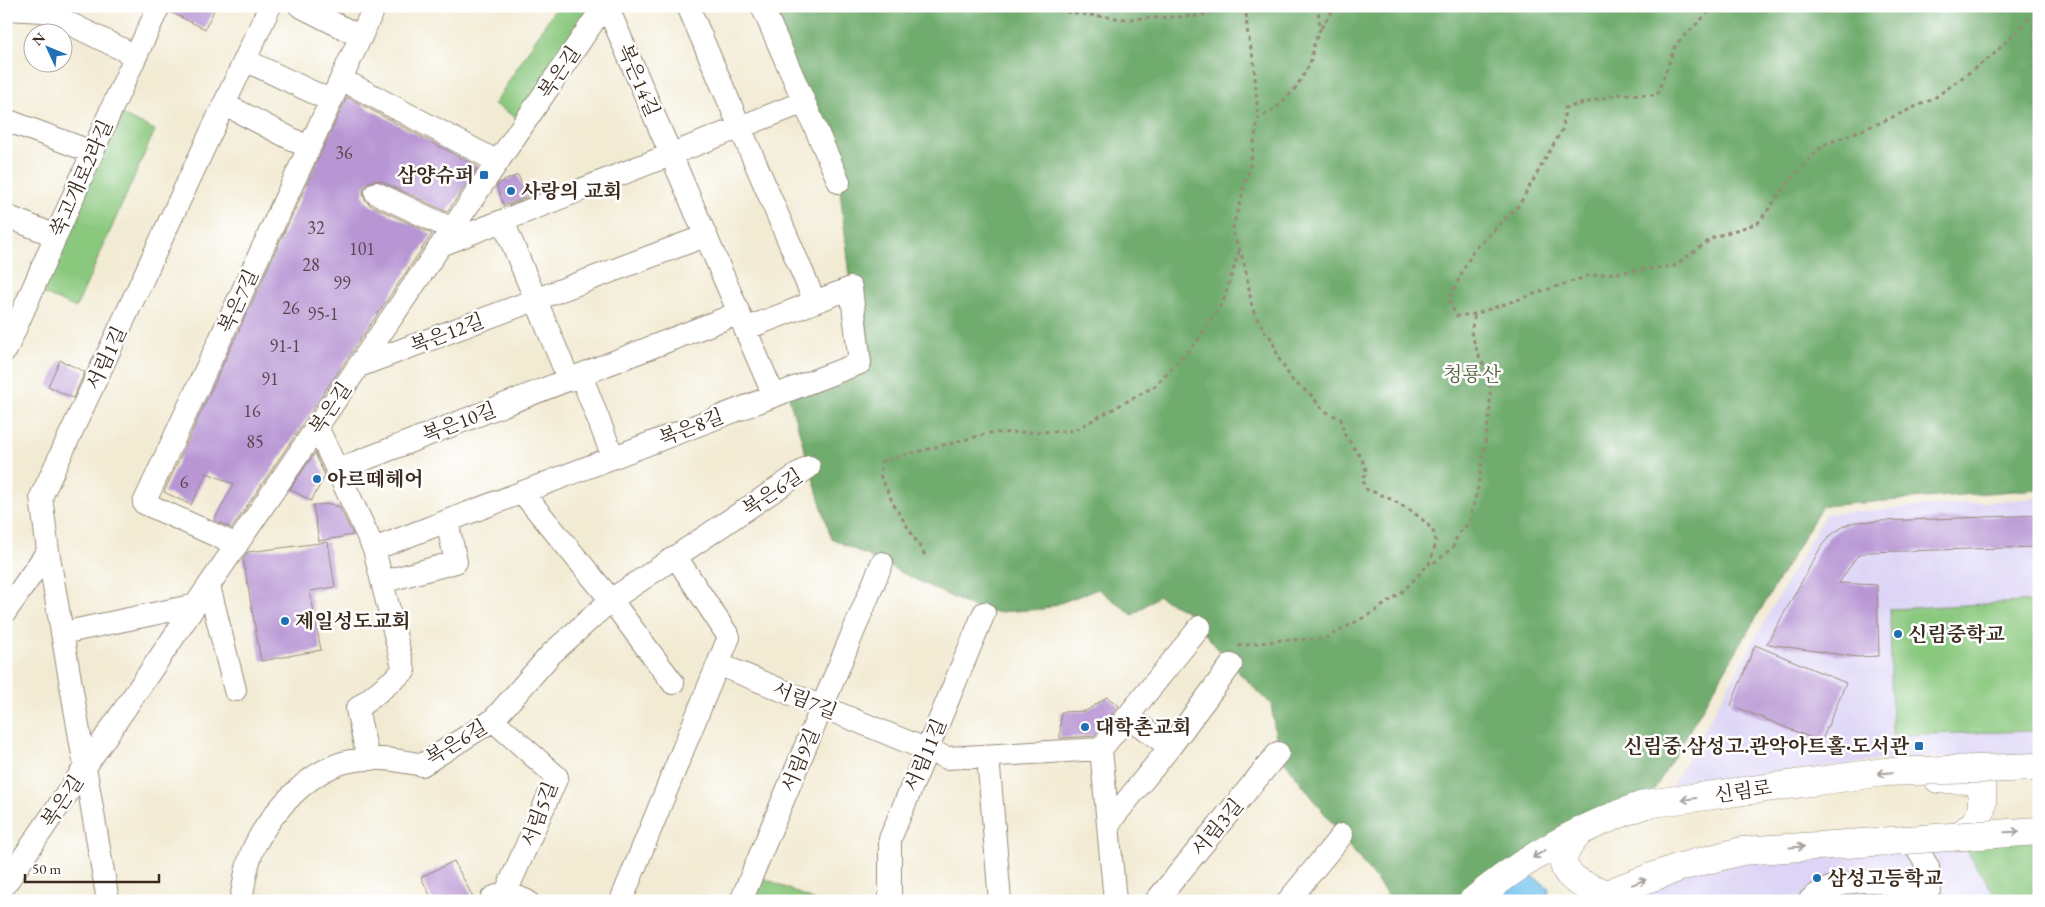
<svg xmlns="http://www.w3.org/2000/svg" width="2045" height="907" viewBox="0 0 2045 907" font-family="'EB Garamond','Noto Serif KR',serif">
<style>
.built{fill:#ddd5f6}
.green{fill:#8ac87e;stroke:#62794e}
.forest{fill:#6fac6d;stroke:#556b46}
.water{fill:#73c2ee;stroke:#577686}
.building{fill:#b896d4}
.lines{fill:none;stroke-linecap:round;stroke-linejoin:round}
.minor-casing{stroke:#968a79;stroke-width:24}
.major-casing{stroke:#968a79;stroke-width:29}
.path{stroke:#968a79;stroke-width:3;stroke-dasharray:4 4;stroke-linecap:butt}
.minor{stroke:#fff;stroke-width:22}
.major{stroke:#fff;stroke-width:28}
.major-bridge-casing{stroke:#968a79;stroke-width:29;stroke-linecap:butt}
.major-bridge{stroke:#fff;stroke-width:28}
.oneway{stroke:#a79f9a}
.poi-dot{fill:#1f6fb2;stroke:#fff;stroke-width:2}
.labels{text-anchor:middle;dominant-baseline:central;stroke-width:5;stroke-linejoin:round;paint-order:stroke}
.number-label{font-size:18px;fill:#5a454c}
.street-label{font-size:20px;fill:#3b2a1e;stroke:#fff}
.poi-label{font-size:20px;font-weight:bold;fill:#3b2a1e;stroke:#fff;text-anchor:start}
.park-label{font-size:20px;fill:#576140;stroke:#fff}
</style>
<rect width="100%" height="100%" fill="#fff"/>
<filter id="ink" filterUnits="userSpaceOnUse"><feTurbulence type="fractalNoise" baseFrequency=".02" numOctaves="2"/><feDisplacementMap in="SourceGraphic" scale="10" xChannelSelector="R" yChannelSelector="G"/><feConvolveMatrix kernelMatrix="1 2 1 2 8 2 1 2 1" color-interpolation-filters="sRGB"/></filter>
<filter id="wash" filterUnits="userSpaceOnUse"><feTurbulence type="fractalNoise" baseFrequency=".0096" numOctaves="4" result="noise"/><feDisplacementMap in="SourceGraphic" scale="20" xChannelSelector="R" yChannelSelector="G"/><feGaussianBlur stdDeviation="1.12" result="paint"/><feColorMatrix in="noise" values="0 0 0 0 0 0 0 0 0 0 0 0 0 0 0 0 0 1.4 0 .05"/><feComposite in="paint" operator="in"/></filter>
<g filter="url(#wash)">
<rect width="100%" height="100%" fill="#f2ebd4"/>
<path class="built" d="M 2039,498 L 2039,755 L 1892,759 L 1672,786 L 1825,514 Z
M 1958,837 L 1999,901 L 1595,901 L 1680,867 Z"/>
<path class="green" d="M 557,6 L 604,6 L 525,123 L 494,104 Z
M 111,110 L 155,130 L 76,308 L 33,289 Z
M 2039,601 L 2039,731 L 1892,735 L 1890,609 Z
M 2039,832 L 2039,901 L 1999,901 L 1958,837 Z
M 753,873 L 815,901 L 741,901 Z
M 1919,892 L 1928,901 L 1843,901 L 1847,895 Z"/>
<path class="forest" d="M 762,6 L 2039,6 L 2039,489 L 1822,506 L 1646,804 L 1473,901 L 1392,901 L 1278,753 L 1271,704 L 1231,665 L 1200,627 L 1195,616 L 1158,596 L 1133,615 L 1098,589 L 1044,609 L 984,613 L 831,538 L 787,391 L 860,363 L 839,182 Z"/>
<path class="water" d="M 1531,875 L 1549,888 L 1547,901 L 1488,901 Z"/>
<g id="blocks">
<path class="building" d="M 172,6 L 216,6 L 205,29 L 170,12 Z
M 347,97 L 478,167 L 447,212 L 381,181 L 375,180 L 369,182 L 364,187 L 363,195 L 365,200 L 370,205 L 432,234 L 232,528 L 214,520 L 234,484 L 207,473 L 191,505 L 164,492 Z
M 518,175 L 527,197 L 504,206 L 497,187 L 499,183 Z
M 60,360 L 85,372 L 73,398 L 48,386 Z
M 315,453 L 325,476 L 311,501 L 290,489 Z
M 333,504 L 334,506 L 339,506 L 353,535 L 319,541 L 313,505 Z
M 2039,515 L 2039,547 L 1867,552 L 1857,556 L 1839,583 L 1877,585 L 1879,656 L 1857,657 L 1767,644 L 1822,545 L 1831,535 L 1844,526 L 1855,522 Z
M 328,542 L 335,587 L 310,591 L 321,650 L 261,661 L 243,558 L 248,552 Z
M 1755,645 L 1846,683 L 1821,742 L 1731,705 Z
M 1107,697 L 1119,706 L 1094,736 L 1060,738 L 1061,712 L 1086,711 Z
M 454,861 L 475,901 L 433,901 L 421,877 Z"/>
</g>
</g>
<g filter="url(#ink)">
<use href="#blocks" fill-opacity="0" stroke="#968a79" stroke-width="1"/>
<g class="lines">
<g class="minor-casing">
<path id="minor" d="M 300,6 L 361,37
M 607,6 L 739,313
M 688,6 L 815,302
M 762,6 L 839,182
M 6,9 L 44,11 L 57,7
M 44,11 L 136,56
M 245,60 L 331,101
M 341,79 L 498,162
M 224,104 L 309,148
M 6,120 L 92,152
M 376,193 L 452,229
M 6,216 L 56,236
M 503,221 L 569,380
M 441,245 L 804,102
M 745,329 L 774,396
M 6,350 L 111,110 L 159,6
M 359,366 L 705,236
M 581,375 L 613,457
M 317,427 L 374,549 L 860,363 L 851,288 L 745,329 L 739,313 L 337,470
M 522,492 L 611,600 L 673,683
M 237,545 L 144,503 L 375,6
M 48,551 L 108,901
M 676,557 L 729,637 L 718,664
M 382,582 L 456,562 L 447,521
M 209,586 L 235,690
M 6,611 L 48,551 L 41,497 L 270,6
M 62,633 L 196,605
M 1128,717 L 1170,747
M 493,720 L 557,777 L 502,901
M 1101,749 L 1115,901
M 988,756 L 1000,901
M 368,758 L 357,709 L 404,671 L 374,549
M 1108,824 L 1170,747 L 1231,665
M 6,883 L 604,6
M 492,898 L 506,892 L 527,901
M 241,901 C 244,882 247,862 255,845 C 273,810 310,769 350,761 C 375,756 398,760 422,765 L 493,720 L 551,654 L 611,600 L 809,467
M 621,901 L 718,664 L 947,758 L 1101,749 L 1200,627
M 741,901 L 882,563
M 890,901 L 890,839 L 984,613
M 1156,901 L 1278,753
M 1288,901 L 1342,835
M 1809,901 C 1822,887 1853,880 1872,881 C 1891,882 1911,896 1930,888 L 1928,867 L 1911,839"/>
</g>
<g class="major-casing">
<path id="major" d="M 1938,779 L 1971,780 L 1982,789 C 1983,819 1980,819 1958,837"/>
</g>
<path class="path" d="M 1043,6 L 1071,13 L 1125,19 L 1199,16 L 1231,6
M 1246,6 L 1247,29 L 1254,63 L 1258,118
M 1315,6 L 1318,8 L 1320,29 L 1314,44 L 1310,64 L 1295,89 L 1275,109 L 1258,118 L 1250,166 L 1232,231 C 1238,246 1244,260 1247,277 C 1251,296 1249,309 1262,326 L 1262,330 L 1269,335 L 1273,342 L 1279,359 L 1293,381 L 1312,396 L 1323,410 L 1341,419 L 1344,434 L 1362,459 L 1367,473 L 1362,479 L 1367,490 C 1385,494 1430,518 1435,536 C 1437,545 1432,555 1429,564 L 1437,561 L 1453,547 L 1458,534 L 1469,523 L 1478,487 L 1490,412 L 1490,377 L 1478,354 L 1471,332 L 1475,314
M 1715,6 L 1676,44 L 1657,95 L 1618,94 L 1565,108 L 1563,128 L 1519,205 L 1473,251 L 1449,299 L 1456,316 L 1475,314 L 1588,276 L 1674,266 L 1714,237 L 1758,223 L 1791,179 L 1823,145 L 1877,124 L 1933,99 L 1993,55 L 2039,9
M 1321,28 L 1336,6
M 925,555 L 894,505 L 880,475 L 882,461 L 990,433 L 1073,431 L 1155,386 L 1195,344 L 1223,302 L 1240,248
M 1238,646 L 1282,640 L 1324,639 L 1372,613 L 1401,593 L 1429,564"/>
<use href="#minor" class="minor"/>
<use href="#major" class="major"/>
<g class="major-bridge-casing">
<path id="major-bridge" d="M 1581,830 C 1575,838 1568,845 1565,853 C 1556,878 1591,888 1608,894
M 1473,901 C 1524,858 1583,826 1646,804 L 1885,772 L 2039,767
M 1595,901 L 1619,889 L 1680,867 L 1742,851 L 2039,831"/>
</g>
<use href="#major-bridge" class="major-bridge"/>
</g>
<defs><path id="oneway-shaft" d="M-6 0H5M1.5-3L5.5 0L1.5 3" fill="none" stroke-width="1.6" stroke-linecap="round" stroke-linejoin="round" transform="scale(1.25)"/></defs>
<g class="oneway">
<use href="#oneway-shaft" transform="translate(1885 773) rotate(175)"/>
<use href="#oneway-shaft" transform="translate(1689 799) rotate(172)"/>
<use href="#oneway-shaft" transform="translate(2012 832) rotate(-2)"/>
<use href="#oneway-shaft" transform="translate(1797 847) rotate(-4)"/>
<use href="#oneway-shaft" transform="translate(1539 854) rotate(149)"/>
<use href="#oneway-shaft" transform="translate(1639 882) rotate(-20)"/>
</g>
</g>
<g class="poi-dot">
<rect x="479" y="170" width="10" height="10" rx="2.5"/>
<circle cx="511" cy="191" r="5"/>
<circle cx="317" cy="479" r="5"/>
<circle cx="285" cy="621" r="5"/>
<circle cx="1898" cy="634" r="5"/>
<circle cx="1085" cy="727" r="5"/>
<rect x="1914" y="741" width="10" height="10" rx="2.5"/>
<circle cx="1817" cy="878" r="5"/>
</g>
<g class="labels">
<g class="number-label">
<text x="344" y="152">36</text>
<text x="316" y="227">32</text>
<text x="362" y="248">101</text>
<text x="311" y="264">28</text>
<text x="342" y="282">99</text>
<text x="291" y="307">26</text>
<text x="323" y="313">95-1</text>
<text x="285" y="345">91-1</text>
<text x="270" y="378">91</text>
<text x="252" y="410">16</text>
<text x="255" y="441">85</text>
<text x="184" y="481">6</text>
</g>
<g class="street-label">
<text transform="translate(559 72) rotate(-56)">복은길</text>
<text transform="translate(639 80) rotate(67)">복은14길</text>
<text transform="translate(81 178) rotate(-66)">쑥고개로2라길</text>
<text transform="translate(238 301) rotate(-65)">복은7길</text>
<text transform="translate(447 333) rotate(-21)">복은12길</text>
<text transform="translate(106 358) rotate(-65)">서림1길</text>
<text transform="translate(330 408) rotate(-56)">복은길</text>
<text transform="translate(459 422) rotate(-21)">복은10길</text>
<text transform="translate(691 427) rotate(-21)">복은8길</text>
<text transform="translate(772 492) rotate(-34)">복은6길</text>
<text transform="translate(805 700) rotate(22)">서림7길</text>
<text transform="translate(456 742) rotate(-31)">복은6길</text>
<text transform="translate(925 755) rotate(-67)">서림11길</text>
<text transform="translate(800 760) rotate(-67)">서림9길</text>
<text transform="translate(1743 791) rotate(-8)">신림로</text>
<text transform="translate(62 801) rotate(-56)">복은길</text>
<text transform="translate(539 814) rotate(-69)">서림5길</text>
<text transform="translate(1217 827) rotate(-50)">서림3길</text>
</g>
<g class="poi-label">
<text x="474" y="175" text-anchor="end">삼양슈퍼</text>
<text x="521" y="191">사랑의 교회</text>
<text x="327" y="479">아르떼헤어</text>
<text x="295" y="621">제일성도교회</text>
<text x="1908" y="634">신림중학교</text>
<text x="1095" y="727">대학촌교회</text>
<text x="1909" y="746" text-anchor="end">신림중.삼성고.관악아트홀·도서관</text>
<text x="1827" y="878">삼성고등학교</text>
</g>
<g class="park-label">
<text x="1472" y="374">청룡산</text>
</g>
</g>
<rect width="2045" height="907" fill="none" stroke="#fff" stroke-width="25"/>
<g transform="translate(48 48) rotate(314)"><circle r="24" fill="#ffffff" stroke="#b1aaa5"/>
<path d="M0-4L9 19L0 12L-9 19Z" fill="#1f6fb2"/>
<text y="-8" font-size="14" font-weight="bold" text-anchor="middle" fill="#3b2a1e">N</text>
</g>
<path d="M25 874v8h134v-8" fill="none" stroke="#3b2a1e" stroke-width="2.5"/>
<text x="32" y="874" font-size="15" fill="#3b2a1e" stroke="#ffffff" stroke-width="4" paint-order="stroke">50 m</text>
</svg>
